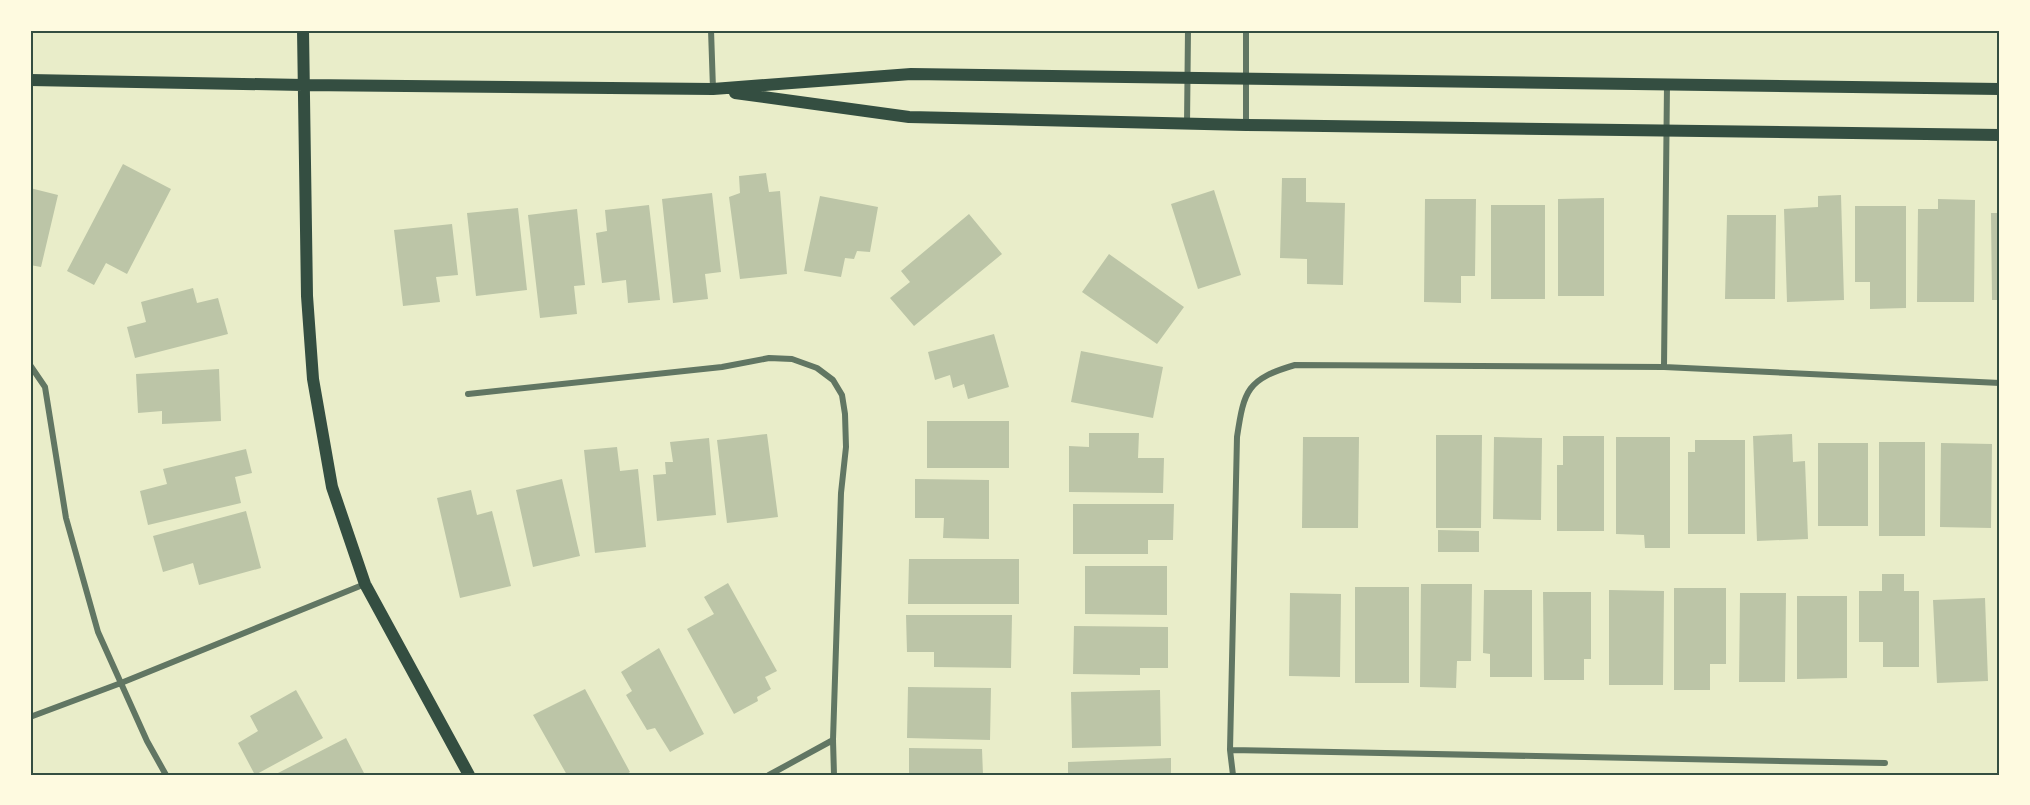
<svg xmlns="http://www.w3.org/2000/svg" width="2030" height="805" viewBox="0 0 2030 805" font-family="Roboto,sans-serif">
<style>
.building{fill:#bcc5a7}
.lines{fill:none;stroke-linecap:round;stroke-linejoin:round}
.minor{stroke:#617663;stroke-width:6}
.secondary{stroke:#344e41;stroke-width:12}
.neatline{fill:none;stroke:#344e41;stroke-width:2}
</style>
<rect width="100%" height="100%" fill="#e9edc9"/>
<path class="building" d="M 123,164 L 171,189 L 127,274 L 106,263 L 94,285 L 67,271 Z
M 766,173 L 769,192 L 780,191 L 787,274 L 740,279 L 729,197 L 740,193 L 739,176 Z
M 1282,178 L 1306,178 L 1306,202 L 1345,203 L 1343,285 L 1307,284 L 1307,259 L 1280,258 Z
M 30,188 L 58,195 L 41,267 L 30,265 Z
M 1214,190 L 1241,275 L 1198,289 L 1171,204 Z
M 712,193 L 721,272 L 705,274 L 708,299 L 673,303 L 662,199 Z
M 1841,195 L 1844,300 L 1787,302 L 1784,209 L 1818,207 L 1818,196 Z
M 820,196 L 878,207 L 870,252 L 857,251 L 854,259 L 845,258 L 841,277 L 804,271 Z
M 1604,198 L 1604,296 L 1558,296 L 1558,199 Z
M 1425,199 L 1476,199 L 1475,276 L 1461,276 L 1461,303 L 1424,302 Z
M 1938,199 L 1975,200 L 1974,302 L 1917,302 L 1918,209 L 1938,209 Z
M 649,205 L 660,300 L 628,303 L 626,280 L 602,283 L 596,233 L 607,231 L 605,210 Z
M 1491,205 L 1545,205 L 1545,299 L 1491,299 Z
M 1855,206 L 1906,206 L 1906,308 L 1870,309 L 1870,282 L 1855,282 Z
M 518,208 L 527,290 L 476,296 L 467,213 Z
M 577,209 L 585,285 L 574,286 L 577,314 L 540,318 L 528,215 Z
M 1991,213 L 2000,213 L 2000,300 L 1992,300 Z
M 969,214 L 1002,254 L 914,326 L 890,298 L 910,282 L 901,271 Z
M 1727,215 L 1776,215 L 1775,299 L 1725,299 Z
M 452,224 L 458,275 L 436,277 L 440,302 L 403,306 L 394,230 Z
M 1109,254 L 1184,307 L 1157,344 L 1082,292 Z
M 193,288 L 197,303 L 218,298 L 228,334 L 135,358 L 127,327 L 146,322 L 141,302 Z
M 994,334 L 1009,387 L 968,399 L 964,384 L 953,388 L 950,375 L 935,380 L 928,352 Z
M 1081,351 L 1163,367 L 1153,418 L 1071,402 Z
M 219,369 L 221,421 L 162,424 L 162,411 L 138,413 L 136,374 Z
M 927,421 L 1009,421 L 1009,468 L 927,468 Z
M 1089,433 L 1139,433 L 1138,458 L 1164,458 L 1163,493 L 1069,492 L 1069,446 L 1089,447 Z
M 767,434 L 778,517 L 727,523 L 717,440 Z
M 1792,434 L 1793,462 L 1805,461 L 1808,539 L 1757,541 L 1753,436 Z
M 1436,435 L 1482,435 L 1481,528 L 1436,528 Z
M 1563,436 L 1604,436 L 1604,531 L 1557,531 L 1557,465 L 1563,465 Z
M 1303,437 L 1359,437 L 1358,528 L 1302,528 Z
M 1494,437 L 1542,438 L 1541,520 L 1493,519 Z
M 1616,437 L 1670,437 L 1670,548 L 1645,548 L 1644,535 L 1616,534 Z
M 709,438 L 716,515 L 657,521 L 653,475 L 666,474 L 665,462 L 673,462 L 670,442 Z
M 1695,440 L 1745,440 L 1745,534 L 1688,534 L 1688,452 L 1695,452 Z
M 1879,442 L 1925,442 L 1925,536 L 1879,536 Z
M 1818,443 L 1868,443 L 1868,526 L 1818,526 Z
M 1941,443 L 1992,444 L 1991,528 L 1940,527 Z
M 617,447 L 620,471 L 638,469 L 646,547 L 595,553 L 584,450 Z
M 246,449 L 252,473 L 235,477 L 241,503 L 148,525 L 140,491 L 167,484 L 163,469 Z
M 562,479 L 580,556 L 533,567 L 516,490 Z
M 915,479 L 989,480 L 989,539 L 943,538 L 944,518 L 915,518 Z
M 471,490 L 477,515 L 492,511 L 511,586 L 460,598 L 437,498 Z
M 1073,504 L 1174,504 L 1173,540 L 1148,540 L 1148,554 L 1073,554 Z
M 246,511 L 261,568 L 199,585 L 193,563 L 163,572 L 153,536 Z
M 1438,530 L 1479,531 L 1479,552 L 1438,552 Z
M 909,559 L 1019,559 L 1019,604 L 908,604 Z
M 1085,566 L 1167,566 L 1167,615 L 1085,614 Z
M 1882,574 L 1904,574 L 1904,591 L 1919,591 L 1919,667 L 1883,667 L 1883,642 L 1859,642 L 1859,591 L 1882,591 Z
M 728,583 L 777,671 L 765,677 L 771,689 L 757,697 L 758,701 L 734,714 L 687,629 L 714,614 L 704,597 Z
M 1421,584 L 1472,584 L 1471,661 L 1457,661 L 1456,688 L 1420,687 Z
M 1355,587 L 1409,587 L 1409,683 L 1355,683 Z
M 1674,588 L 1726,588 L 1726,664 L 1710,664 L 1710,690 L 1674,690 Z
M 1484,590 L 1532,590 L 1532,677 L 1490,677 L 1490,654 L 1483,653 Z
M 1609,590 L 1664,591 L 1663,685 L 1609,685 Z
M 1543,592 L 1591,592 L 1591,659 L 1584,659 L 1584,680 L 1544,680 Z
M 1290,593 L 1341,594 L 1340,677 L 1289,676 Z
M 1740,593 L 1786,593 L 1785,682 L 1739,682 Z
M 1797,596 L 1847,596 L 1847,678 L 1797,679 Z
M 1985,598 L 1988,681 L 1937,683 L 1933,600 Z
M 906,615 L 1012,615 L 1011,668 L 934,667 L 934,652 L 907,652 Z
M 1074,626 L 1168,627 L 1168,668 L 1140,668 L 1140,675 L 1073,674 Z
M 659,648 L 704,734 L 670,752 L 655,728 L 647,730 L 626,695 L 632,691 L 621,672 Z
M 908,687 L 991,688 L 990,740 L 907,738 Z
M 585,689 L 630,772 L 625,775 L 567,775 L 533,715 Z
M 296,690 L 323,738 L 255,775 L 238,743 L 258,731 L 250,716 Z
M 1160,690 L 1161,746 L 1072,748 L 1071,692 Z
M 346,738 L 365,775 L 279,775 L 278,773 Z
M 909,748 L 982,749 L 983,775 L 909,775 Z
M 1171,758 L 1171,775 L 1068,775 L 1068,762 Z"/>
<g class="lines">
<path class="minor" d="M 711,30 L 713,89
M 1187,124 L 1188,30
M 1246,125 L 1246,30
M 30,365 L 45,387 L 66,518 L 98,632 L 147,741 L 166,775
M 1664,367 L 1667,85
M 468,394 L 722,367 L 769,358 L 792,359 L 817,368 L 833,380 L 842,395 L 845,414 L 846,447 L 841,493 L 833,740 L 834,775
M 30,717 L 121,683 L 365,584
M 1230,750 L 1885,763
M 769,775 L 833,740
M 1233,775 L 1230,750 L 1237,437 C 1244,390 1247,379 1295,365 L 1664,367 L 2000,383"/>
<path class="secondary" d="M 303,30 L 307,296 L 313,379 L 332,487 L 365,584 L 469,775
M 30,80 L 303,85 L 713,89 L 911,74 L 2000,89
M 735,93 L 909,117 L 1246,125 L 2000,135"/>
</g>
<rect width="2030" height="805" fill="none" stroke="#fefae0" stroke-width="63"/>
<rect x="32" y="32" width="1966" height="742" class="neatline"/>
</svg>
